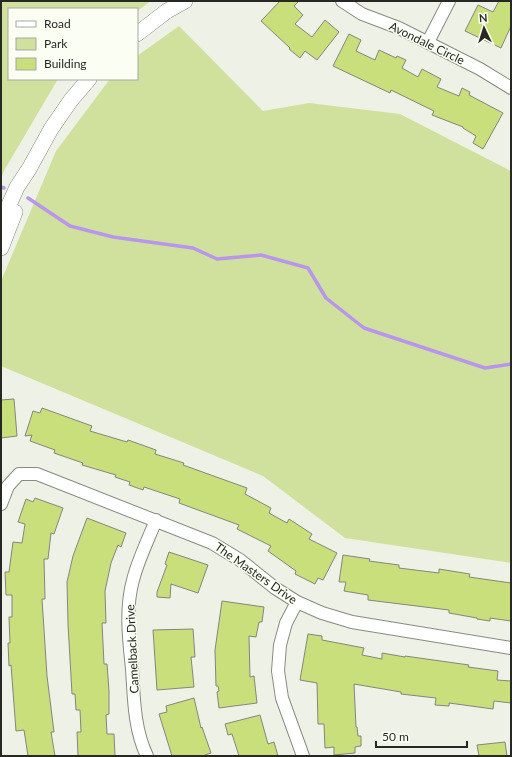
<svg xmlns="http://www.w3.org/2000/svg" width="512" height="757" viewBox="0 0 512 757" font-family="Lato,sans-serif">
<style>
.green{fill:#d0e19e}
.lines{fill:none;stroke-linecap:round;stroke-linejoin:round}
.stream{stroke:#b995ec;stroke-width:3.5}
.building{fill:#c9df7b;stroke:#84867c}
.minor-casing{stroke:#888b80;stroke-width:14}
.tertiary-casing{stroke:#888b80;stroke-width:16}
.minor{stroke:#fff;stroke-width:12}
.tertiary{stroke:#fff;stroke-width:15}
.labels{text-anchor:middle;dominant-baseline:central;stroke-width:3;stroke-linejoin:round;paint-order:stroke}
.street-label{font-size:12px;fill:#272824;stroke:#fbfff3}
</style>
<rect width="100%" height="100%" fill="#eef1e6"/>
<path class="green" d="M 1,1 L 151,1 L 137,11 L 137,9 L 9,9 L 9,79 L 58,79 L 5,169 L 1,178 Z
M 179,26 L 263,111 L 309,103 L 400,114 L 511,171 L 511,563 L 345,538 L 263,476 L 1,366 L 1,281 L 56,151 L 110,79 L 137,79 L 137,56 Z"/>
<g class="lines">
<path class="stream" d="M 1,187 L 4,188
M 28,198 L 70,226 L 113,237 L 193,248 L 217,259 L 261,255 L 308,268 L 326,298 L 364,328 L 485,368 L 511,364"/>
</g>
<path class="building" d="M 280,1 L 299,1 L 294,6 L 303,15 L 295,24 L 312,37 L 325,20 L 339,32 L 317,60 L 305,51 L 300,58 L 289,49 L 290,48 L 261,21 Z
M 499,1 L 511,1 L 511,26 L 501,48 L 465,31 L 478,5 L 493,12 Z
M 349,34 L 361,40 L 356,51 L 375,60 L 379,50 L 396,58 L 397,56 L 406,60 L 402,68 L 418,77 L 422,69 L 441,79 L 437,87 L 459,96 L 462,88 L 470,92 L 469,95 L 503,113 L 483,149 L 473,143 L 476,136 L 463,128 L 463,127 L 432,115 L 434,111 L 391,90 L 390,93 L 333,66 Z
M 14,399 L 17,436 L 1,438 L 1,400 Z
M 42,408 L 92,426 L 90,431 L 127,442 L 128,440 L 156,450 L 155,454 L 184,463 L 183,465 L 247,488 L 245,494 L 271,508 L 269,513 L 287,523 L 289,519 L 312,534 L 309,539 L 337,553 L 323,580 L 318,578 L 315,584 L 295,574 L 296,571 L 268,551 L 271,546 L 237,529 L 239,525 L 179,503 L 180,499 L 144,487 L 143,490 L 129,485 L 130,482 L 115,477 L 116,475 L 82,465 L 83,463 L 54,453 L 55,450 L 30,441 L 32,435 L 25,436 L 33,411 L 40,413 Z
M 35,498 L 63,508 L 54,534 L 51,533 L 48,559 L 44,559 L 45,599 L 42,599 L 47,676 L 54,732 L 51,732 L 55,756 L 28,756 L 24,730 L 16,731 L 11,665 L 9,666 L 8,643 L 10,643 L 9,617 L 12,617 L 12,595 L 6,595 L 5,572 L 9,572 L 13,542 L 22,543 L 25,524 L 18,522 L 26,499 L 33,502 Z
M 87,518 L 126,533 L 121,547 L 118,545 L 111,563 L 105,591 L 106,623 L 102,623 L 104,664 L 107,664 L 109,691 L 109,714 L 106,715 L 107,734 L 114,734 L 115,756 L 78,756 L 77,732 L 81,732 L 80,710 L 76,710 L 75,694 L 72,694 L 68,624 L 67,582 L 73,556 Z
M 169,552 L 208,565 L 198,593 L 171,584 L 170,598 L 157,597 L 157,592 L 167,565 L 165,564 Z
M 343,555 L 370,559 L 369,561 L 399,565 L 399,568 L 439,573 L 439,569 L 470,574 L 469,577 L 511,583 L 511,621 L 490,618 L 490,621 L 477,619 L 477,618 L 449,613 L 449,610 L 368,600 L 368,595 L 344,591 L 346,582 L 339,582 Z
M 222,601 L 264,607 L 262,622 L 259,622 L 256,637 L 249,636 L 250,677 L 254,676 L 257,703 L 219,708 L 217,692 L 219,691 L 218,686 L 216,686 L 215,650 Z
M 193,629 L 195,657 L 191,657 L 194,687 L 157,690 L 153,630 Z
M 308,634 L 322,636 L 322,640 L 364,648 L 362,655 L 382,659 L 382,653 L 405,657 L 405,656 L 469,665 L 468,667 L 498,671 L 497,680 L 511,681 L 511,703 L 494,701 L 493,709 L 449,703 L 449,706 L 435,705 L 436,698 L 401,694 L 401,692 L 354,684 L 356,727 L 357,727 L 358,736 L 361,736 L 361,746 L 355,747 L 355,753 L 334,755 L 334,747 L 325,748 L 324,724 L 318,724 L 317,683 L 300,680 Z
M 194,698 L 201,728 L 202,727 L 211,753 L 202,756 L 172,756 L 159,714 L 167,712 L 166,706 Z
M 260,715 L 268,744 L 274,742 L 278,756 L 239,756 L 232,734 L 228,735 L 225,724 Z
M 505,742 L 507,756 L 479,756 L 477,745 Z"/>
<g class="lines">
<g class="minor-casing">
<path id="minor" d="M 342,1 L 362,14 L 399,28 L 480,69 L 511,88
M 428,42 L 449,1
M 1,504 L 8,486 L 19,474 L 37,474 L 212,543 L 240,560 L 275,588 L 297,602 L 322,613 L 352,622 L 511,648
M 297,602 L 286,623 L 280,645 L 278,671 L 282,698 L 303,756
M 147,756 C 134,729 134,699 132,669 C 129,640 125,609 133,580 C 138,560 148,540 156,520"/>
</g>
<g class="tertiary-casing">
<path id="tertiary" d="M 137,34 L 167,11 L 185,1
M 1,223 L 17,187 L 29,169 L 51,129 L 71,100 L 89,79
M 1,248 L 15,212"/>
</g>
<use href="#minor" class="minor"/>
<use href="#tertiary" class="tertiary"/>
</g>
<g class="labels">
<g class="street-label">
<text transform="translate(427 43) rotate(26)">Avondale Circle</text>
<text transform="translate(256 573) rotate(35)">The Masters Drive</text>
<text transform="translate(132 649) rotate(-93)">Camelback Drive</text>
</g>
</g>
<rect width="512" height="757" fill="none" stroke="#272824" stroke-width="4"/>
<rect x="8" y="8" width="130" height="72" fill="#fbfff3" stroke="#a6a9a0"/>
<rect x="16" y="21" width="20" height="6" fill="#ffffff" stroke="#a6a9a0"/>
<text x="44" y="28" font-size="12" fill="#272824">Road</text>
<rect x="16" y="38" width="20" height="12" fill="#d0e19e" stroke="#a6a9a0"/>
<text x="44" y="48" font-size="12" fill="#272824">Park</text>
<rect x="16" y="58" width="20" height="12" fill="#c9df7b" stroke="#a6a9a0"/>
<text x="44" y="68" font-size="12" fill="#272824">Building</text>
<g transform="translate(484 28) rotate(356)" stroke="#fbfff3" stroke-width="3" paint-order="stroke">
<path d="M0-3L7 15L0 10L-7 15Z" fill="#272824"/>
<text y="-6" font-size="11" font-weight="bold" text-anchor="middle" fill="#272824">N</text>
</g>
<path d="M376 741v6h91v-6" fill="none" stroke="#272824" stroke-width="2"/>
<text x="382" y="741" font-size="12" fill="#272824" stroke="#fbfff3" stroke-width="3" paint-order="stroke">50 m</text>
</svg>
